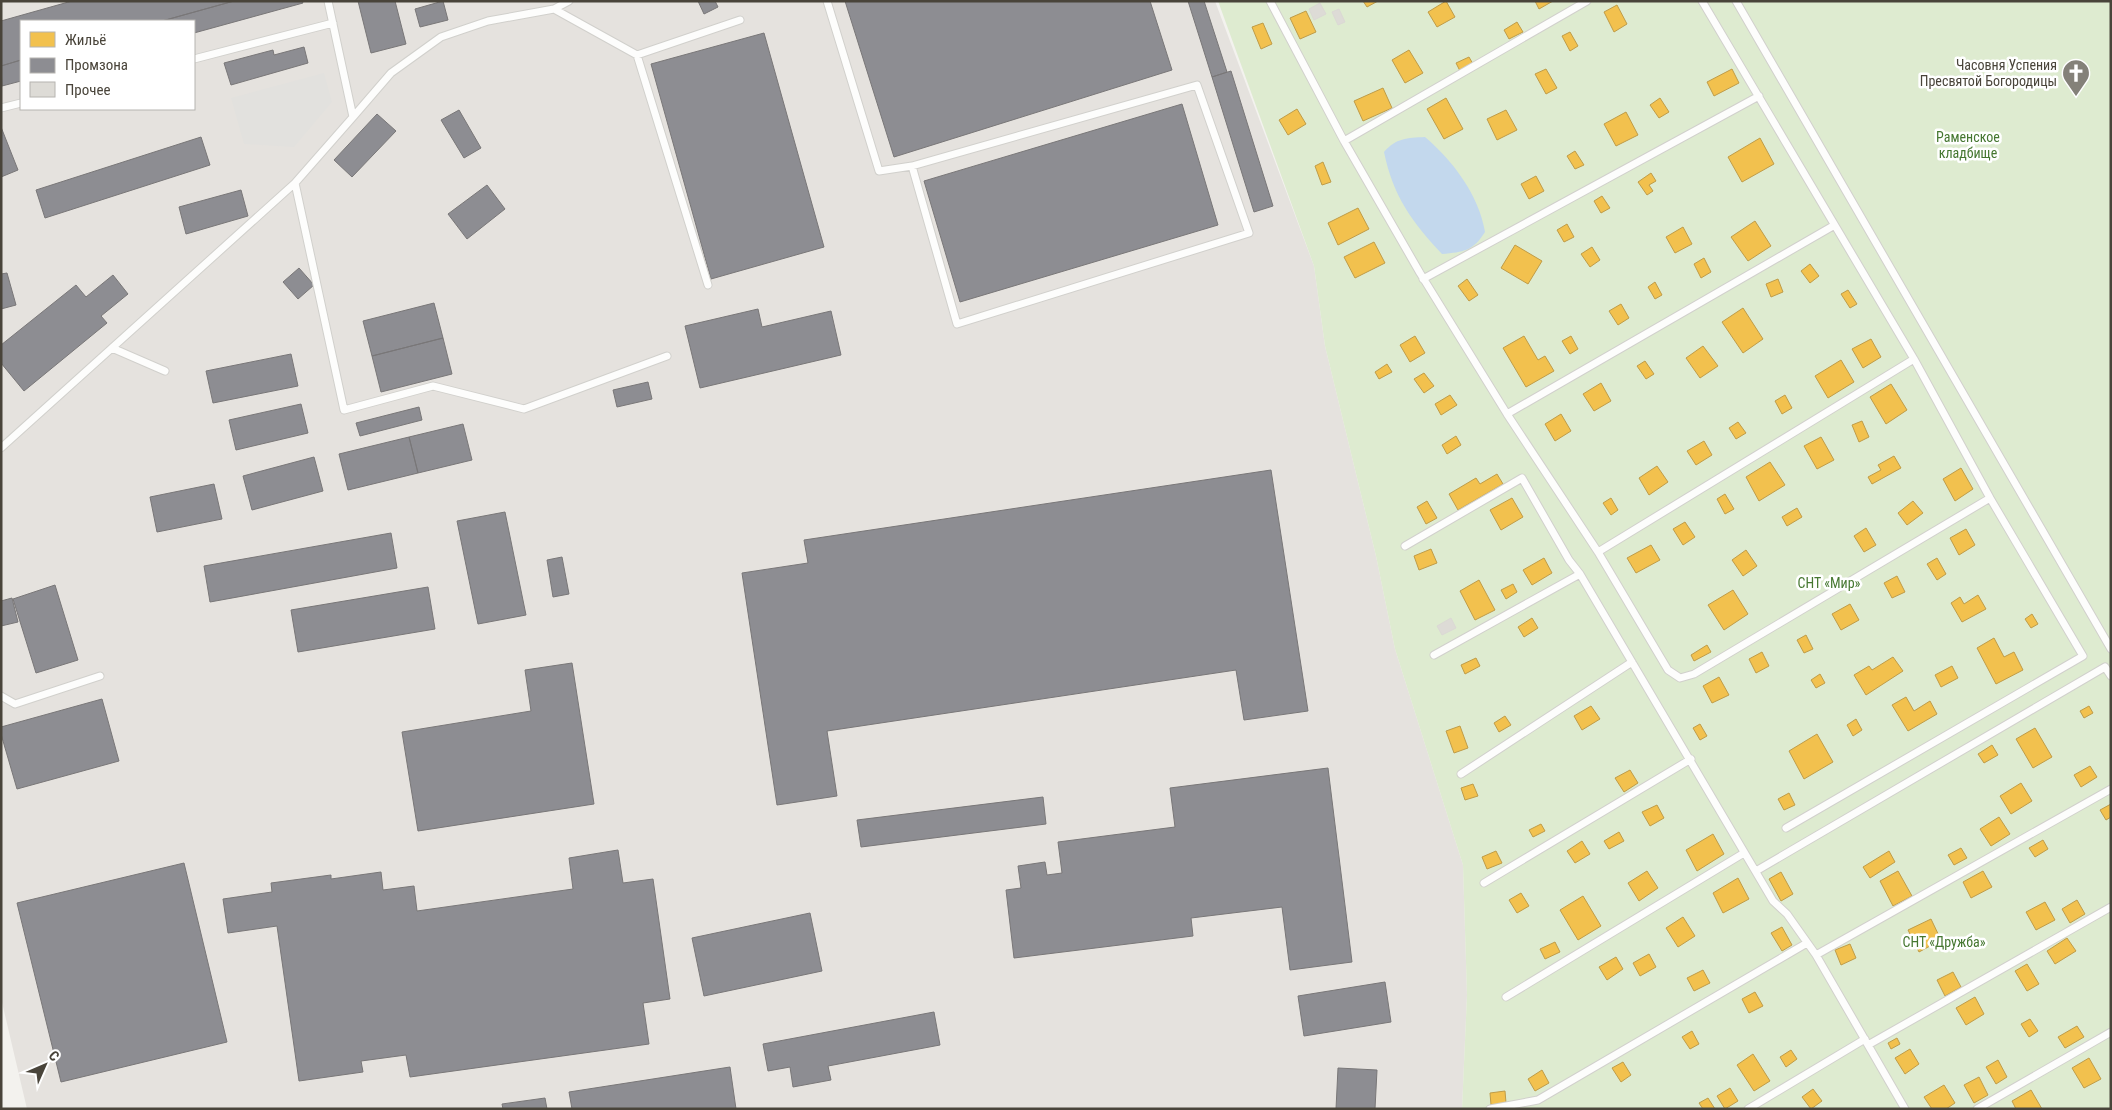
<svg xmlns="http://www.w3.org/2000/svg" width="2112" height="1110" viewBox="0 0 2112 1110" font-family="'Roboto Condensed',sans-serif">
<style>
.industrial{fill:#e5e2de;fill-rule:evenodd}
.green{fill:#deebd0}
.parking{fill:#e2e1de}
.water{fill:#c3d8ed}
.homes{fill:#f2c14e;stroke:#bf9c48}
.industry{fill:#8d8d92;stroke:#797778}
.building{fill:#dddbd6;stroke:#dbd9d4}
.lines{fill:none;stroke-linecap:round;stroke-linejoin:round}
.service-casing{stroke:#d1d0cc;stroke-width:9}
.service{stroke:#fdfdfc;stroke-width:7}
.labels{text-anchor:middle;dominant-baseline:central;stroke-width:5;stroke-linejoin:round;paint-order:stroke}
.poi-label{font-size:14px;fill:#49443a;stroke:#fff;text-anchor:end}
.park-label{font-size:14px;fill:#457730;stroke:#fff}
</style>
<rect width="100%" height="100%" fill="#f3f2ee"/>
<path class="industrial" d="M 1,1 L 1215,1 L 1314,266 L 1325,346 L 1376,556 L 1395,649 L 1463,865 L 1467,995 L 1462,1109 L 27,1109 L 1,998 ZM 21,21 L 194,21 L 194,109 L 21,109 Z"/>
<path class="green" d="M 1218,1 L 2111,1 L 2111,1109 L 1462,1109 L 1467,995 L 1463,865 L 1395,649 L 1376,556 L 1325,346 L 1314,266 Z"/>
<path class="parking" d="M 324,73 L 332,102 L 294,147 L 244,144 L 231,98 Z"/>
<path class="water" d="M 1425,137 C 1453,161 1479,195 1485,232 C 1473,251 1464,252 1442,254 C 1412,222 1393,196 1384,152 C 1396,138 1407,138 1425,137 Z"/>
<path class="homes" d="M 1363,1 L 1378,1 L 1367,7 Z
M 1446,1 L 1455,17 L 1437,27 L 1428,12 Z
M 1535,1 L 1553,1 L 1539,9 Z
M 1617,5 L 1627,24 L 1614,32 L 1604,12 Z
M 1306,11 L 1316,32 L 1300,39 L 1290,18 Z
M 1517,22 L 1523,32 L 1509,39 L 1504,30 Z
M 1263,23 L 1272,44 L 1261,49 L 1252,27 Z
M 1570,32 L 1578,46 L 1570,51 L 1562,36 Z
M 1409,50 L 1423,73 L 1405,83 L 1392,60 Z
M 1469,57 L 1473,64 L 1460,71 L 1456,63 Z
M 1546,69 L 1557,88 L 1546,94 L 1535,74 Z
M 1732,69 L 1739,83 L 1714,96 L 1707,82 Z
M 1383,88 L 1392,108 L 1363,121 L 1354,101 Z
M 1446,98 L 1463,129 L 1444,139 L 1427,109 Z
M 1660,98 L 1669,112 L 1659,118 L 1650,105 Z
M 1297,109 L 1306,124 L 1288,135 L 1279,120 Z
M 1506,110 L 1517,130 L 1497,140 L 1487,119 Z
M 1626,112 L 1638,135 L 1616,146 L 1604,124 Z
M 1760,138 L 1774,164 L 1742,182 L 1728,157 Z
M 1575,151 L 1584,165 L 1575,169 L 1567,156 Z
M 1323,162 L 1331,182 L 1322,185 L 1315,166 Z
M 1651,173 L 1656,181 L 1649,185 L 1653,191 L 1647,195 L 1638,182 Z
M 1536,176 L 1544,191 L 1529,199 L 1521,184 Z
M 1602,196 L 1610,208 L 1601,213 L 1594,201 Z
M 1358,208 L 1369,229 L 1338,245 L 1328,223 Z
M 1755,221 L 1771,246 L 1748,261 L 1731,237 Z
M 1567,224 L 1574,237 L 1564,242 L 1557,230 Z
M 1683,227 L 1692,244 L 1675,253 L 1666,237 Z
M 1374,242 L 1385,263 L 1355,278 L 1344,257 Z
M 1515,245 L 1542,261 L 1528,284 L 1501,268 Z
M 1592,247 L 1600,260 L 1590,267 L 1581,254 Z
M 1704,258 L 1711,272 L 1701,278 L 1694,264 Z
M 1810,264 L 1819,276 L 1810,283 L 1801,271 Z
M 1467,279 L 1478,295 L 1469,301 L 1458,286 Z
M 1778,279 L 1783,292 L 1771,297 L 1766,284 Z
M 1655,282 L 1662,295 L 1655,299 L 1648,287 Z
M 1848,290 L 1857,304 L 1850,308 L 1841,294 Z
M 1621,304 L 1629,318 L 1618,325 L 1609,311 Z
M 1743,308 L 1763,339 L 1743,353 L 1722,322 Z
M 1415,336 L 1425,353 L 1410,362 L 1400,345 Z
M 1524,336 L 1538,360 L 1545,356 L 1554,371 L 1526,387 L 1503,348 Z
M 1571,336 L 1578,349 L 1570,354 L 1562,341 Z
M 1871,339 L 1881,357 L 1863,368 L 1852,349 Z
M 1703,346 L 1718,366 L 1700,378 L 1686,358 Z
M 1841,360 L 1854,382 L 1828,398 L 1815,376 Z
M 1645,361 L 1654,374 L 1646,379 L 1637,366 Z
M 1387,364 L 1392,372 L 1379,379 L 1375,372 Z
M 1424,373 L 1434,386 L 1424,393 L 1414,379 Z
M 1601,383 L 1611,401 L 1594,411 L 1583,394 Z
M 1891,384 L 1907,410 L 1886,424 L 1870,397 Z
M 1450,395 L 1457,405 L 1441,415 L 1435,404 Z
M 1785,395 L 1792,408 L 1782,414 L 1775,401 Z
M 1561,414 L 1571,431 L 1555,441 L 1545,424 Z
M 1862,421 L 1869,437 L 1859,442 L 1852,425 Z
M 1738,422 L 1746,433 L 1736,439 L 1729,428 Z
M 1456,436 L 1461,445 L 1447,454 L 1442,445 Z
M 1821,437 L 1834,460 L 1817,469 L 1804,446 Z
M 1704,441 L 1712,455 L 1696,465 L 1687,451 Z
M 1894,456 L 1901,468 L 1872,484 L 1868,477 L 1881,470 L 1878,465 Z
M 1770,462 L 1785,485 L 1759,501 L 1746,477 Z
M 1657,466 L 1668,482 L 1649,495 L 1639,478 Z
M 1961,468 L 1973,489 L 1955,501 L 1943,479 Z
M 1497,474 L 1503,484 L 1458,510 L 1449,494 L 1476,478 L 1480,484 Z
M 1725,494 L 1734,509 L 1725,514 L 1717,499 Z
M 1512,498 L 1523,517 L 1501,530 L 1490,510 Z
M 1611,498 L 1618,510 L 1611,515 L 1603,503 Z
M 1427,501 L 1437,518 L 1426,524 L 1417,507 Z
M 1913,501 L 1923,513 L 1907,525 L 1898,513 Z
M 1797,508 L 1802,517 L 1787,526 L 1782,517 Z
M 1685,522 L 1695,537 L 1683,545 L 1673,529 Z
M 1866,528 L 1876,545 L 1864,552 L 1854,536 Z
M 1966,529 L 1975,545 L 1959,555 L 1950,538 Z
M 1651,545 L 1660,560 L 1636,573 L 1627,558 Z
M 1431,549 L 1437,563 L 1419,570 L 1414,556 Z
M 1746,550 L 1757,566 L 1743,576 L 1732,560 Z
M 1544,558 L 1552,573 L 1532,585 L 1523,570 Z
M 1937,558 L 1946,574 L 1937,580 L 1927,564 Z
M 1897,576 L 1905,592 L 1892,598 L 1884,583 Z
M 1479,580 L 1495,610 L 1475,620 L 1460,591 Z
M 1513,584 L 1517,592 L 1506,599 L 1501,590 Z
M 1733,590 L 1748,614 L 1724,630 L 1708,605 Z
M 1978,595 L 1986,609 L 1962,622 L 1951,603 L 1960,597 L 1964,604 Z
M 1850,604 L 1859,620 L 1841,630 L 1832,614 Z
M 2032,614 L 2038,624 L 2031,628 L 2025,619 Z
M 1532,618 L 1538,628 L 1524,637 L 1518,627 Z
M 1806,635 L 1813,649 L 1804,653 L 1797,640 Z
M 1994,638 L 2004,657 L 2014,652 L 2023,670 L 1996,684 L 1977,648 Z
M 1707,645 L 1711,652 L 1694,661 L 1691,655 Z
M 1762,652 L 1769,666 L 1756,673 L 1749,659 Z
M 1893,657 L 1903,671 L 1866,695 L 1854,675 L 1869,666 L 1872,670 Z
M 1476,658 L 1480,666 L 1465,674 L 1461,665 Z
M 1952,666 L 1958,678 L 1941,687 L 1935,675 Z
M 1820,674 L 1825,683 L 1816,688 L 1811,680 Z
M 1719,677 L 1729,695 L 1712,703 L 1703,686 Z
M 1906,697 L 1914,711 L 1930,701 L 1937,714 L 1908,731 L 1892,705 Z
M 1591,706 L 1600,719 L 1582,730 L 1574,716 Z
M 2089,706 L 2093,713 L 2084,718 L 2080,711 Z
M 1505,716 L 1511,725 L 1499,732 L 1494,723 Z
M 1856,719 L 1862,730 L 1853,736 L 1847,725 Z
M 1700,724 L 1707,736 L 1700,740 L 1693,728 Z
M 1460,726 L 1468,748 L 1454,753 L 1446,731 Z
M 2035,728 L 2052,757 L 2033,768 L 2016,739 Z
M 1817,734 L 1833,762 L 1804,779 L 1789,751 Z
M 1992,745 L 1998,755 L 1984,763 L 1978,754 Z
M 2090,766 L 2097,777 L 2081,787 L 2074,775 Z
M 1630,770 L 1638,783 L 1624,792 L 1615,778 Z
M 2021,783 L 2032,801 L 2011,814 L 2000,796 Z
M 1473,784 L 1478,796 L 1465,800 L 1461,788 Z
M 1789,793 L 1795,805 L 1784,810 L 1778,799 Z
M 2111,804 L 2111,817 L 2106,820 L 2100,810 Z
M 1657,805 L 1664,818 L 1650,826 L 1642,812 Z
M 1999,817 L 2010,834 L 1991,846 L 1980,829 Z
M 1541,824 L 1545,831 L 1533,837 L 1529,830 Z
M 1619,832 L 1624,841 L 1609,849 L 1604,841 Z
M 1713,834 L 1724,854 L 1697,871 L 1686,850 Z
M 2043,840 L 2048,849 L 2035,857 L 2029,848 Z
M 1582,841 L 1590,854 L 1575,863 L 1567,851 Z
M 1961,848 L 1967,858 L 1954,865 L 1948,855 Z
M 1496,851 L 1502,863 L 1487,869 L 1482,857 Z
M 1889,851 L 1895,862 L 1870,878 L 1863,867 Z
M 1647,871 L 1658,888 L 1639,901 L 1628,883 Z
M 1898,871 L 1912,896 L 1893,906 L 1880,881 Z
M 1983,871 L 1992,887 L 1971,898 L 1963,882 Z
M 1781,872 L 1793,894 L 1781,901 L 1769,879 Z
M 1738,878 L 1749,899 L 1723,913 L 1713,893 Z
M 1521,893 L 1529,906 L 1517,913 L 1509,900 Z
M 1583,896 L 1601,926 L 1578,940 L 1560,910 Z
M 2077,900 L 2085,914 L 2070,923 L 2062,909 Z
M 2045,902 L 2055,920 L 2036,930 L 2026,912 Z
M 1683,917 L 1695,936 L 1678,947 L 1666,928 Z
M 1931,919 L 1941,940 L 1919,952 L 1908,930 Z
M 1782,927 L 1792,945 L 1782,951 L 1771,933 Z
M 2067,938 L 2076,951 L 2055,964 L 2047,951 Z
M 1555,942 L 1560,952 L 1545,959 L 1540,949 Z
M 1850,944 L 1856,958 L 1841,965 L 1835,950 Z
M 1649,954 L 1656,967 L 1640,976 L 1633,963 Z
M 1616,957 L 1623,969 L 1607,980 L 1599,967 Z
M 2027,964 L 2039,984 L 2027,991 L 2015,971 Z
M 1703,970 L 1710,983 L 1694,991 L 1687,978 Z
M 1953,972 L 1961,987 L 1945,996 L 1937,980 Z
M 1755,992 L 1763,1006 L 1749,1013 L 1742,999 Z
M 1975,997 L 1984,1014 L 1966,1025 L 1956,1008 Z
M 2030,1019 L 2038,1031 L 2029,1037 L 2021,1024 Z
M 2077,1026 L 2084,1037 L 2065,1048 L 2058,1037 Z
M 1692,1031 L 1699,1044 L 1690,1049 L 1682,1037 Z
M 1897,1038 L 1900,1044 L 1891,1049 L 1888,1043 Z
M 1910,1049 L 1919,1064 L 1905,1074 L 1895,1058 Z
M 1791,1050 L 1797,1059 L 1786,1067 L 1780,1057 Z
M 1753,1054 L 1770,1081 L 1754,1091 L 1737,1065 Z
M 2089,1058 L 2101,1079 L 2084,1088 L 2072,1068 Z
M 1998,1060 L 2007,1077 L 1996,1084 L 1986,1067 Z
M 1623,1062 L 1631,1075 L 1621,1082 L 1612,1068 Z
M 1542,1070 L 1549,1083 L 1535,1091 L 1528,1079 Z
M 1979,1077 L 1988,1095 L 1974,1103 L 1964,1085 Z
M 1944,1085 L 1955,1103 L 1946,1109 L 1932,1109 L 1924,1097 Z
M 1730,1088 L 1738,1101 L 1725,1109 L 1717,1096 Z
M 1813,1089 L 1822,1101 L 1811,1109 L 1802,1097 Z
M 2031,1090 L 2042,1109 L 2016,1109 L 2012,1101 Z
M 1505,1091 L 1506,1103 L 1491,1105 L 1490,1093 Z
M 1708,1098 L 1715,1109 L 1703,1109 L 1699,1103 Z"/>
<path class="industry" d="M 72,1 L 234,1 L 162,21 L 21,21 L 21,60 L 1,66 L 1,21 Z
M 234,1 L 302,1 L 303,3 L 194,33 L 194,21 L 162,21 Z
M 358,1 L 395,1 L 406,44 L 371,53 Z
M 443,1 L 448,20 L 420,27 L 415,9 Z
M 698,1 L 715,1 L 718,7 L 704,14 Z
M 845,1 L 1150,1 L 1172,70 L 894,157 Z
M 1188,1 L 1204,1 L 1227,72 L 1212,77 Z
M 764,33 L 824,247 L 711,279 L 651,64 Z
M 304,47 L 308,63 L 231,85 L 224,63 L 273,50 L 274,55 Z
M 21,60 L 21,81 L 2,86 L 1,66 Z
M 1231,71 L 1273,206 L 1254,212 L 1212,77 Z
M 1182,104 L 1218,225 L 960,302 L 924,181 Z
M 459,110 L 481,148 L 464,158 L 441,120 Z
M 377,114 L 396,131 L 352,177 L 334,160 Z
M 1,127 L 18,170 L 1,177 Z
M 201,137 L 210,165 L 45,218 L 36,190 Z
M 487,185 L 505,209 L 467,239 L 448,214 Z
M 241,190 L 248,216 L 186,234 L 179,207 Z
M 299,268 L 314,285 L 298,299 L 283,282 Z
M 7,273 L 16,305 L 1,309 L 1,274 Z
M 113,275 L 128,294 L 101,316 L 107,323 L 24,391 L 1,363 L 1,345 L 76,285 L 86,297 Z
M 434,303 L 443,338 L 372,356 L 363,321 Z
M 758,309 L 762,327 L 831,311 L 841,355 L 700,388 L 685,326 Z
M 443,338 L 452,374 L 381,392 L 372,356 Z
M 291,354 L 298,386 L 213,403 L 206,371 Z
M 648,382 L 652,399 L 617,407 L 613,390 Z
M 301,404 L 308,433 L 236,450 L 229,420 Z
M 419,407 L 422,420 L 360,436 L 356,423 Z
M 463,424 L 472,460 L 418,473 L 409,437 Z
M 409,437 L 418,473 L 348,490 L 339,454 Z
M 314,457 L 323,491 L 252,510 L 243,476 Z
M 1271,470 L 1308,711 L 1244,720 L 1236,670 L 827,731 L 837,796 L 777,805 L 742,573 L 808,563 L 804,540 Z
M 214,484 L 222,519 L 157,532 L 150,497 Z
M 505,512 L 526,615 L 478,624 L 457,521 Z
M 391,533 L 397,568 L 210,602 L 204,566 Z
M 562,557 L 569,594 L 553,597 L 547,560 Z
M 55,585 L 78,660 L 36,673 L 13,599 Z
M 428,587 L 435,629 L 298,652 L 291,610 Z
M 12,598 L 18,622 L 1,626 L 1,601 Z
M 572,663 L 594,804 L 418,831 L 402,732 L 531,711 L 525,670 Z
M 102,699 L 119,761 L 17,789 L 1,734 L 1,727 Z
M 1328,768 L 1352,962 L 1290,970 L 1282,907 L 1191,918 L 1193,936 L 1014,958 L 1006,890 L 1021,888 L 1018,866 L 1045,862 L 1047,875 L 1062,873 L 1058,842 L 1175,827 L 1170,788 Z
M 1043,797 L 1046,824 L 861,847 L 857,820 Z
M 618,850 L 623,883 L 653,879 L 670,999 L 643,1003 L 649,1044 L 410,1077 L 406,1055 L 361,1061 L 363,1072 L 299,1081 L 277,926 L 228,933 L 223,899 L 272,892 L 271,883 L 331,875 L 331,879 L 381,872 L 383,890 L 414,886 L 417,911 L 573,889 L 569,858 Z
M 184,863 L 227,1042 L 61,1082 L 17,903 Z
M 810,913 L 822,971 L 704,996 L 692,938 Z
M 1385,982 L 1391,1022 L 1304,1036 L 1298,996 Z
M 934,1012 L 940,1045 L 828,1066 L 831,1080 L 793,1087 L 790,1067 L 768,1071 L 763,1044 Z
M 730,1067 L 736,1109 L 572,1109 L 569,1092 Z
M 1338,1068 L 1377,1070 L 1375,1109 L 1336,1109 Z
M 545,1098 L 547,1109 L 503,1109 L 502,1104 Z"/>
<path class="building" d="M 1320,3 L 1326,14 L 1314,20 L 1309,9 Z
M 1339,9 L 1345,22 L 1338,25 L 1332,12 Z
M 1451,618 L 1456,628 L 1442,635 L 1437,626 Z"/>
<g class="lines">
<g class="service-casing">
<path id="service" d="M 328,1 L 353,117 L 295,183 L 344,410 L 433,386 L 524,409 L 667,356
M 827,1 L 879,171 L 912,166 L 1197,85 L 1249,233 L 957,324 L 912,166
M 1270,1 L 1344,141 L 1420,273 L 1507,414 L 1598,552 L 1668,670 L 1680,678 L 1694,674 L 1990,498
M 1702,1 L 1914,359 L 1990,498 L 2083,656 L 1786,828
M 1736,1 L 2111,649
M 554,9 L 569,1
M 194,59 L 333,23
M 1,108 L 21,103
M 353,117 L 391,73 L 441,37 L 488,21 L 554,9 L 637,55
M 1344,141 L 1587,1
M 1423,279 L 1759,96
M 708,285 L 637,55 L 740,20
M 112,348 L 165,371
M 1507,414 L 1833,226
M 1,448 L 295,183
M 1405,546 L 1522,478 L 1569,560 L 1580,574 L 1773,901 L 1787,914 L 1816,955 L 1905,1109
M 1598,552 L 1914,359
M 1434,655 L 1580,574
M 1,696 L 15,704 L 100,676
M 1461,774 L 1632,662
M 1756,871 L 2105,667 L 2111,676
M 1484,883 L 1691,759
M 1816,955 L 2111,789
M 1506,997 L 1744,853
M 1868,1045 L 2111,907
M 1490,1109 L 1538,1100 L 1807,943
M 1748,1109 L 1865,1039
M 1977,1109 L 2111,1032"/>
</g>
<use href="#service" class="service"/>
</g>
<defs>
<g id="church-pin" transform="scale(1.4375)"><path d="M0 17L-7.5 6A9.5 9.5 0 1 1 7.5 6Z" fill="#848179" stroke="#fff"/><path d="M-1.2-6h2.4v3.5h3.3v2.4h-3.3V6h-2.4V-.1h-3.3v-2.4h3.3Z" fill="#fff"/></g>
</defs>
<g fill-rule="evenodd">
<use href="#church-pin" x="2076" y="73"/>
</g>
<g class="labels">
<g class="poi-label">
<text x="2057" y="65">Часовня Успения<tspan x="2057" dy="16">Пресвятой Богородицы</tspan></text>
</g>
<g class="park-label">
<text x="1968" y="137">Раменское<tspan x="1968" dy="16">кладбище</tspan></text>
<text x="1829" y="583">СНТ «Мир»</text>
<text x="1944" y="942">СНТ «Дружба»</text>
</g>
</g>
<rect width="2112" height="1110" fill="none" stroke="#49443a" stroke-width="5"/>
<rect x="20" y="20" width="175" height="90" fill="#ffffff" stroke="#b6b4b0"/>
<rect x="30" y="32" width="25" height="15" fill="#f2c14e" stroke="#b6b4b0"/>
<text x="65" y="45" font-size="15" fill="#49443a">Жильё</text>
<rect x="30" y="58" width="25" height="15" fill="#8d8d92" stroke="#b6b4b0"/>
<text x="65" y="70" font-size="15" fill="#49443a">Промзона</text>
<rect x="30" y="82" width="25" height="15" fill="#dddbd6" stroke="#b6b4b0"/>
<text x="65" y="95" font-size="15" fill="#49443a">Прочее</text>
<g transform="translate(45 1065) rotate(45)" stroke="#ffffff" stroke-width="4" paint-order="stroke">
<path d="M0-4L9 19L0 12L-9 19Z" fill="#49443a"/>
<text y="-8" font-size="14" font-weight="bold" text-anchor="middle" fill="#49443a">С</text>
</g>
</svg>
